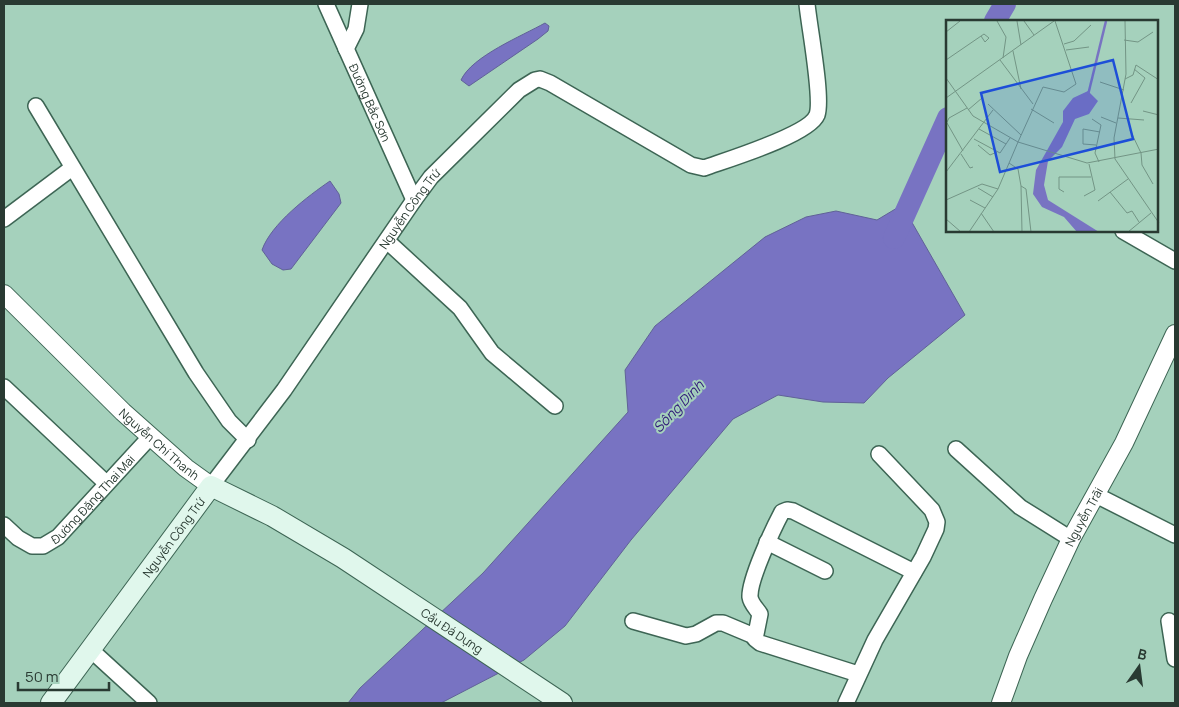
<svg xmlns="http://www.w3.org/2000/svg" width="1179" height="707" viewBox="0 0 1179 707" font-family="Manrope,sans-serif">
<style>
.water{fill:#7873c2;stroke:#606297}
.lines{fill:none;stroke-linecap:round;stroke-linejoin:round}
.river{stroke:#7873c2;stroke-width:22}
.minor-casing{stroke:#3d6554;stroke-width:18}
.tertiary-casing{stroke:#3d6554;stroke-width:20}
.secondary-casing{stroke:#3d6554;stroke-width:22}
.minor{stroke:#fff;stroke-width:15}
.tertiary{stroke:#fff;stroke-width:18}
.secondary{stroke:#e0f7ec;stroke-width:20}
.labels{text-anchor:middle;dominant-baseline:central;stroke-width:4;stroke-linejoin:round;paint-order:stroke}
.street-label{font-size:12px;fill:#293a32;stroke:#a5d1bc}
.water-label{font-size:14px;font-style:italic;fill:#311a79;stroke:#a5d1bc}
.inset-river{fill:none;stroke:#7873c2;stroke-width:2.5}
.inset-road{fill:none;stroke:#739585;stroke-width:1}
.view{fill:#1d4ed8;fill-opacity:0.15;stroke:#1d4ed8;stroke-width:2.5}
.inset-edge{fill:none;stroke:#293a32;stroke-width:2.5}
</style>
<rect width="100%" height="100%" fill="#a5d1bc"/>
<path class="water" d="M 545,23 L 549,26 L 548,31 L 538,39 L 469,86 L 461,80 C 472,56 522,36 545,23 Z
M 330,181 L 339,194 L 341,203 L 291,269 L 283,270 L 272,264 L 262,250 C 271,224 308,196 330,181 Z
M 902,205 L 965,315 L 888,378 L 864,403 L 823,402 L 778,395 L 733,419 L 631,540 L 565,626 L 524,660 L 441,703 L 348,703 L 360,688 L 483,573 L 628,412 L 625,370 L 655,326 L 765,237 L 806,217 L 836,211 L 877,220 Z"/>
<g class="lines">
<path class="river" d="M 995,21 L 1005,4
M 894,238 L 948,118"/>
<g class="minor-casing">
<g id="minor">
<path id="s1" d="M 326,4 L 414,200"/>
<path d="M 346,49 L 356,29 L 360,4"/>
<path d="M 36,106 L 196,373 L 229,421 L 248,440"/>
<path d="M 4,219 L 72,168"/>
<path d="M 1123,231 L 1175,261"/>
<path d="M 387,241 L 460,308 L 492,353 L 555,406"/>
<path d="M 4,387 L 106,483"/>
<path d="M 956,449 L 1020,507 L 1071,539"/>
<path id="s2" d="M 211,486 L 284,390 L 414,200 L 431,177 L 519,90 L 535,80 L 540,79 L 550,83 L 691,165 L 704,168 C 726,160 809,135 817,115 C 823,98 809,26 807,4"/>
<path d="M 1096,495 L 1175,535"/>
<path id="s3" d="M 4,525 L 18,538 L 32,546 L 43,546 L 58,537 L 150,437"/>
<path d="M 767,542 L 825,571"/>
<path d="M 633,621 L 686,636 L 696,634 L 716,623 L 723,623 L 754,636"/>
<path d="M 1169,621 L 1175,659"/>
<path d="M 91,650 L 149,703"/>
<path d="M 858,674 L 760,643 L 755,639 L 760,614 C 757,609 751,604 750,597 C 749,580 773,529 782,512 L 787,510 L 793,511 L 914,572"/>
<path d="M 846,703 L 875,640 L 923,557 L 936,529 L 937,522 L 932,510 L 879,454"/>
</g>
</g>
<g class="tertiary-casing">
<g id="tertiary">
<path id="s4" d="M 4,294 L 123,412 L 186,468 L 211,486"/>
<path id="s5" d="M 1001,703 L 1018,656 L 1043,599 L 1071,539 L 1124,443 L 1175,334"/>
</g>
</g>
<g class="secondary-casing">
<g id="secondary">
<path id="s6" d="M 51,703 L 211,486 L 272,516 L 343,558 L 562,703"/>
</g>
</g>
<use href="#minor" class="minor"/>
<use href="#tertiary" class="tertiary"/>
<use href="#secondary" class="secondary"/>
</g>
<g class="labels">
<g class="street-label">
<text stroke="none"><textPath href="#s1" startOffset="108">Đường Bắc Sơn</textPath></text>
<text stroke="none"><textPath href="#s2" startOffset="341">Nguyễn Công Trứ</textPath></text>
<text stroke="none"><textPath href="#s4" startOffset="216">Nguyễn Chí Thanh</textPath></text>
<text stroke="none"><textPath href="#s3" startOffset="115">Đường Đặng Thai Mai</textPath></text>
<text stroke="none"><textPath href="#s5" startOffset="204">Nguyễn Trãi</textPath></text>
<text stroke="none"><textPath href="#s6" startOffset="206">Nguyễn Công Trứ</textPath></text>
<text stroke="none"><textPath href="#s6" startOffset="551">Cầu Đá Dựng</textPath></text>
</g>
<g class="water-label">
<text transform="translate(678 406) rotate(-46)">Sông Dinh</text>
</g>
</g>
<g transform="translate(946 20)">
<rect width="212" height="212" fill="#a5d1bc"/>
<path d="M 142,71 L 152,81 L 143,94 L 129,99 L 116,127 L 102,141 L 98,165 L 102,180 L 153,212 L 131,212 L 118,197 L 96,187 L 87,174 L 90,150 L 117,102 L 117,91 L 127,78 Z" fill="#7873c2"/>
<path class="inset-river" d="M 142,75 L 160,1"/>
<path class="inset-road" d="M 51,1 L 60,17 L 57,38M 71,1 L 75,25M 78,1 L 88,15M 0,12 L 14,1M 178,20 L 192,22 L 207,12M 118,24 L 128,21 L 145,5M 120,30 L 143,27M 67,31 L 75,69M 0,40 L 38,14 L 43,18 L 39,22 L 35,16M 54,40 L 87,84M 0,58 L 27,96 L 72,122 L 97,67 L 118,72 L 130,64 L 109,1M 179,59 L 187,55 L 190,45 L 213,60M 154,62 L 178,70M 0,78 L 108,1M 185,83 L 199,58 L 188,49M 42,84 L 75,115M 85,89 L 108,103M 22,90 L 36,78M 197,91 L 213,95M 155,97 L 170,103M 172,98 L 198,100M 146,99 L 155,105 L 149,133 L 153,142M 1,103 L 17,131M 0,104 L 3,98 L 21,88M 33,109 L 60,124M 184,110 L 195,133 L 196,145 L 207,164M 28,119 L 54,133 L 64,118M 32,125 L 44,135 L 51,132M 150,125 L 137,124 L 137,109 L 154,112M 15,134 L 24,148 L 27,147M 169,139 L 168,118 L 180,54 L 179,1M 169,139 L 213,203M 63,143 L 72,149 L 75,166 L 80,169 L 85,212M 0,152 L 47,90M 75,166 L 76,212M 32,168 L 47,177M 118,172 L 113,169 L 113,157 L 145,157M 164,172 L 181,193 L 186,191 L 193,202M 138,176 L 149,170 L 143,144M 0,180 L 36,164 L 52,169M 24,180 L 39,188M 152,181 L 182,159M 35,193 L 48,212M 0,199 L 15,212M 23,212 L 52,169 L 72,122 L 141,143 L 213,129M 182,212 L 205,193"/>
<path class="view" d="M 167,40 L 187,119 L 54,152 L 35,73 Z"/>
<rect width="212" height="212" class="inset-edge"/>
</g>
<rect width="1179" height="707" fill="none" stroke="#293a32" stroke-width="10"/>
<g transform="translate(1139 667) rotate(14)" stroke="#a5d1bc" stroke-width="4" paint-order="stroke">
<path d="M0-4L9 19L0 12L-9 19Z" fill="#293a32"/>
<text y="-8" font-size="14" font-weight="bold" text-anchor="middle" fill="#293a32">B</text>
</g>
<path d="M18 682v8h91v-8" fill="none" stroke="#293a32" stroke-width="2.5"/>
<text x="25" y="682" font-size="15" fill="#293a32" stroke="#a5d1bc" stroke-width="4" paint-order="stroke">50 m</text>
</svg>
